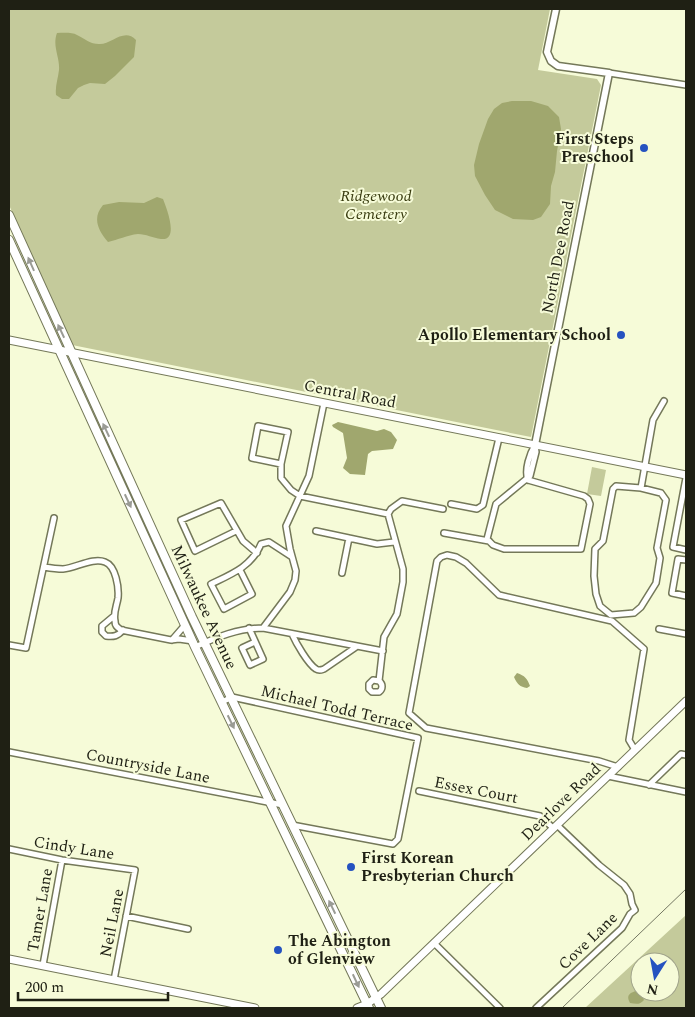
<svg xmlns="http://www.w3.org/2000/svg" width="695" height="1017" viewBox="0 0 695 1017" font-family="Spectral,serif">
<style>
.green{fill:#c4ca9b;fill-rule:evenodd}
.water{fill:#a0a76e}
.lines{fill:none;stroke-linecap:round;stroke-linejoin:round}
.minor-casing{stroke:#747859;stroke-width:8}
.tertiary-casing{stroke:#747859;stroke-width:9}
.secondary-casing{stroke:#747859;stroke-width:9}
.primary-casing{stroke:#747859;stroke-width:10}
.minor{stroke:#fff;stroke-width:5}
.tertiary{stroke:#fff;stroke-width:6}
.secondary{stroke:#fff;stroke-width:7}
.primary{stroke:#fff;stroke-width:8}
.rail{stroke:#747762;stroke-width:1}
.oneway{fill:#9a9b95}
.poi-dot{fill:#2552c0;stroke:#f6fbd8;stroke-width:2}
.labels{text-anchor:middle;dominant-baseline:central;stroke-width:4;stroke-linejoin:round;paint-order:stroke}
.poi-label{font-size:16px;font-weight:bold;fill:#1f2014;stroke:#f6fbd8;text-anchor:end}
.park-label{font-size:16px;font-style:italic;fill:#393c10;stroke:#f6fbd8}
.street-label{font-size:16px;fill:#1f2014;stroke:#f6fbd8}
</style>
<rect width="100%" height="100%" fill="#f6fbd8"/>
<path class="green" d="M 9,9 L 550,9 L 538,70 L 597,79 L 601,85 L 531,437 L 72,345 L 9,205 Z
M 592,467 L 606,470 L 601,496 L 587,494 Z
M 686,915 L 686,1008 L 585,1008 ZM 640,962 L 670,962 L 670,992 L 640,992 Z"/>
<path class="water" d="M 57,33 C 63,33 72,32 77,35 C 85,39 90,44 99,44 C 111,45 124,27 136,40 L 134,57 L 115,76 L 105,84 L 90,83 L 84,85 L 78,88 L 69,99 L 62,99 L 56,95 C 55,86 58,79 59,70 C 60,57 52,46 57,33 Z
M 512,101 L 531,101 L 548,106 L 559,117 L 561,129 L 557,151 L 555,172 L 551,186 L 550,204 L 541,217 L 533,220 L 513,219 L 495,210 L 485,195 L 475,176 L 474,165 L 479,144 L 488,119 L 494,109 L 502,103 Z
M 157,197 L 163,199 C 166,207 180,241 161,239 C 153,238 146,234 138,234 C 127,235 118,240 108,242 C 98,230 92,218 103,205 L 119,202 L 144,203 Z
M 338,422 L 377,431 L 384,429 L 391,432 L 397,440 L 393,449 L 372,451 L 368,454 L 365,475 L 350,474 L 343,468 L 347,458 L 343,433 L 333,427 L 332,425 Z
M 517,673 C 525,676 527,678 530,686 L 527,688 C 520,687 517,684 514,677 Z
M 636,991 L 640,992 L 644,1000 C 640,1005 636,1004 630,1003 C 626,996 629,993 636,991 Z"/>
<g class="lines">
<g class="minor-casing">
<path id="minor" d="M 609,73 L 686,85
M 281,464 L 252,458 L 258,426 L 288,432 L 281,464 L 281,478 L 291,490 L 300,496 L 388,514
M 686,478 L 673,547 L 686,550
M 528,480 L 584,496 L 588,499 L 590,504 L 581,549 L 504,549 L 493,545 L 487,539 L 496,504 L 530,476 L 536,452 L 535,445
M 528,480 C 524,470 530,453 535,445
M 616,486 L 641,488 L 661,493 L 666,500 L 657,548 L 660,558 L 656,583 L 641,607 L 634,613 L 611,615 L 600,606 L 596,594 L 594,576 L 595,549 L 603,541 L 613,489 Z
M 641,488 L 653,420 L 664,401
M 451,504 L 477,509 L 483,505 L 499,438
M 236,531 L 195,551 L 181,520 L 221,503 L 243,541 L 257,553
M 316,531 L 377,544 L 394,542
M 444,533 L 489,541
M 686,560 L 678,559 L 672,593 L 686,596
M 44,567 C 50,568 57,569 63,569 C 76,568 93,557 105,562 C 116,566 119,588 118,598 C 117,605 113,613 115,621 C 115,626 117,627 121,630 L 171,640 L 179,639 L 193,641
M 240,570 L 252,594 L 224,609 L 211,584 C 232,574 252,566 261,544 L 269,542 L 292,557
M 342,573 L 349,538
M 114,616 L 102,626 L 102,632 L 106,636 C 114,637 118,636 123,630
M 249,628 L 263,659 L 250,665 L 242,648 L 255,642
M 263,628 L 290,592 L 295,580 L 296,571 L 290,549 L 286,526 L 309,476 L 324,403
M 659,629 L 686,634
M 292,634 C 296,643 308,664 316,669 C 319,671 321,670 324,669 L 356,647
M 172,640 L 185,625
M 9,645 L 26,648 L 54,518
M 195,647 C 217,637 239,628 263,628 L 383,651
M 379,681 L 373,680 L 369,684 L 369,689 L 372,692 L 379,692 C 383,689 383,684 379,681 L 384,637 L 397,614 L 403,582 L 403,569 L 388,514 L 391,509 L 402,501 L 443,509
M 222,702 L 232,697 L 418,738 L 398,839 L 393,844 L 292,825
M 9,752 L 283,805
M 618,767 L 599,761 L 426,728 L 409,713 L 437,561 L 441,557 L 447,555 L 456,557 L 466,563 L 499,595 L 612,621 L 644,649 L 629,740 L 635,750
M 608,776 L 686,792
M 649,785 L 681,754 L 686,755
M 419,791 L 540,816 L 553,828
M 9,849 L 62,860 L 135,870 L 114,980
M 126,916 L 188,929
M 434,943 L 500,1008
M 43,965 L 62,860
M 536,1008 L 622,928 L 630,914 L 635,910 L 632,904 L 630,894 L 624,885 L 599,865 L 557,825"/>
</g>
<g class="tertiary-casing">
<path id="tertiary" d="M 535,445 L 609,73 L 558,66 L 551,61 L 547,52 L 556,9"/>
</g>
<g class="secondary-casing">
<path id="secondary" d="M 9,340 L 686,475
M 9,959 L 255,1008
M 357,1008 L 367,1004 L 381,994 L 686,701"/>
</g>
<g class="primary-casing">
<path id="primary" d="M 9,215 L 192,617 L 381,1008
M 9,240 L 195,647 L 369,1008"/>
</g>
<use href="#minor" class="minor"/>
<use href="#tertiary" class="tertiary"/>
<use href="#secondary" class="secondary"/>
<use href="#primary" class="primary"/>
<path class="rail" d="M 562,1008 L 686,889"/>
</g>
<defs><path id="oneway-solid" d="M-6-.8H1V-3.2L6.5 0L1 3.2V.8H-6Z" transform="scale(1.25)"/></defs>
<g class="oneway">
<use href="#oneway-solid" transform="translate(31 264) rotate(-114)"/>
<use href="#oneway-solid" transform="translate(61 331) rotate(-115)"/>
<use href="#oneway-solid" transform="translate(106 430) rotate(-115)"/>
<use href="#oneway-solid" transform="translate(128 501) rotate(65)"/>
<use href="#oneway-solid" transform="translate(231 722) rotate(64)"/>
<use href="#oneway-solid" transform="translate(332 907) rotate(-116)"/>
<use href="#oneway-solid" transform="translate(356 981) rotate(65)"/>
</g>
<g class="poi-dot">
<circle cx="644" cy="148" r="5"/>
<circle cx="621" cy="335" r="5"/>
<circle cx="351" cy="867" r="5"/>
<circle cx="278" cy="950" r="5"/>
</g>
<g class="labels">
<g class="poi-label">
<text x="634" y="139">First Steps<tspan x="634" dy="18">Preschool</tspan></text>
<text x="611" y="335">Apollo Elementary School</text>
<text x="361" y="858" text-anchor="start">First Korean<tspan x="361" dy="18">Presbyterian Church</tspan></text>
<text x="288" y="941" text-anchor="start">The Abington<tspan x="288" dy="18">of Glenview</tspan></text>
</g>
<g class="park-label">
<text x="376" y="196">Ridgewood<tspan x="376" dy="18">Cemetery</tspan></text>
</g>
<g class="street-label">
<text transform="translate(558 257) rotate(-79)">North Dee Road</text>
<text transform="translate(350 394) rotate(11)">Central Road</text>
<text transform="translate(204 607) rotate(65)">Milwaukee Avenue</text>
<text transform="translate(337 708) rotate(13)">Michael Todd Terrace</text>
<text transform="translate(148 766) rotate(11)">Countryside Lane</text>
<text transform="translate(476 790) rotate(11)">Essex Court</text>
<text transform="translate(561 802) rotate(-44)">Dearlove Road</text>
<text transform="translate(74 848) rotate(9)">Cindy Lane</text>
<text transform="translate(40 910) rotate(-80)">Tamer Lane</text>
<text transform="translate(112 923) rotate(-79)">Neil Lane</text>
<text transform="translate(588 941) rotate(-44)">Cove Lane</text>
</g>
</g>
<rect width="695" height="1017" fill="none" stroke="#1f2014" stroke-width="20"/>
<g transform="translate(655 977) rotate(191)"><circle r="24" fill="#f6fbd8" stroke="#a0a38a"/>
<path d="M0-4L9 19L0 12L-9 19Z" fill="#2552c0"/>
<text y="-8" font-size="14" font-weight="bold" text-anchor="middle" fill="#1f2014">N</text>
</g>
<path d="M18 992v8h150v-8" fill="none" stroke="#1f2014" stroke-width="2.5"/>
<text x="25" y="992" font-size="15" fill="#1f2014" stroke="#f6fbd8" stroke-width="4" paint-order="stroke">200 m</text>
</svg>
